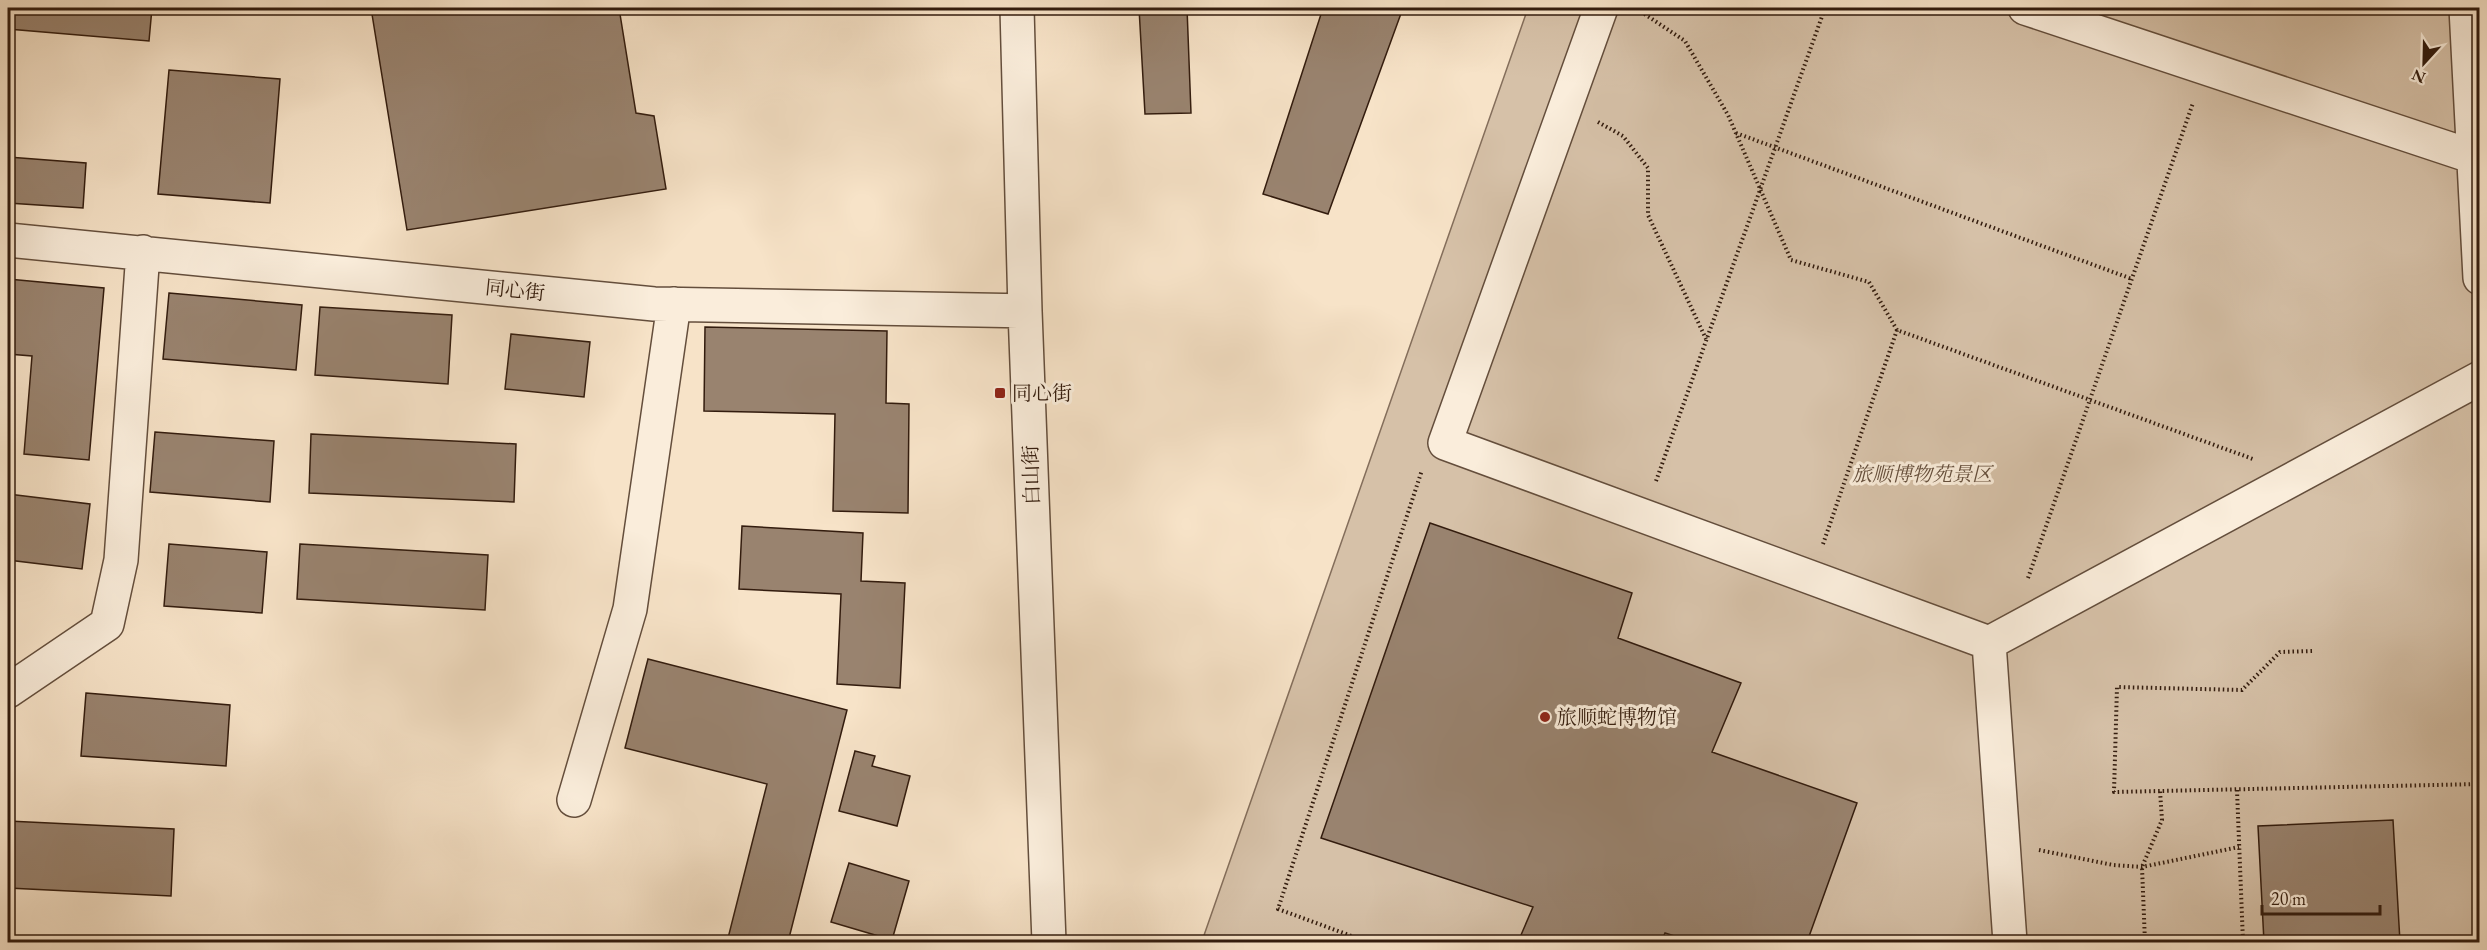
<svg xmlns="http://www.w3.org/2000/svg" width="2487" height="950" viewBox="0 0 2487 950" font-family="'EB Garamond','Noto Serif SC',serif">
<style>
.green{fill:#d6c1a8;stroke:#846e5b;stroke-width:1.5}
.building{fill:#99836f;stroke:#331c0e;stroke-width:1.5}
.lines{fill:none;stroke-linecap:round;stroke-linejoin:round}
.minor-casing{stroke:#644e3c;stroke-width:36}
.path{stroke:#331c0e;stroke-width:4;stroke-dasharray:1.5 3;stroke-linecap:butt}
.minor{stroke:#faeddb;stroke-width:33}
.poi-dot{fill:#8f2418;stroke:#faeddb;stroke-width:2}
.labels{text-anchor:middle;dominant-baseline:central;stroke-width:6;stroke-linejoin:round;paint-order:stroke}
.street-label{font-size:20px;fill:#331c0e;stroke:#faeddb}
.poi-label{font-size:20px;fill:#331c0e;stroke:#faeddb;text-anchor:start}
.park-label{font-size:20px;font-style:italic;fill:#644e3c;stroke:#faeddb}
</style>
<rect width="100%" height="100%" fill="#f7e3c8"/>
<filter id="stains"><feTurbulence type="fractalNoise" baseFrequency=".00333" numOctaves="4"/><feColorMatrix values="0 0 0 0 .2 0 0 0 0 .09 0 0 0 0 .02 0 0 0 .5 -.17"/></filter>
<radialGradient id="worn" r=".72"><stop offset=".6" stop-color="#630" stop-opacity="0"/><stop offset="1" stop-color="#630" stop-opacity=".3"/></radialGradient>
<path class="green" d="M 1528,8 L 2479,8 L 2479,942 L 1202,941 Z"/>
<path class="building" d="M 8,8 L 152,8 L 149,41 L 8,29 Z
M 371,8 L 619,8 L 636,113 L 654,116 L 666,189 L 407,230 Z
M 1139,8 L 1187,8 L 1191,113 L 1145,114 Z
M 1323,8 L 1403,8 L 1328,214 L 1263,194 Z
M 169,70 L 280,79 L 270,203 L 158,194 Z
M 8,157 L 86,163 L 83,208 L 8,203 Z
M 8,279 L 104,288 L 89,460 L 24,454 L 32,356 L 8,354 Z
M 169,293 L 302,305 L 296,370 L 163,359 Z
M 320,307 L 452,315 L 448,384 L 315,375 Z
M 705,327 L 887,331 L 886,403 L 909,404 L 908,513 L 833,511 L 835,414 L 704,411 Z
M 511,334 L 590,342 L 584,397 L 505,389 Z
M 155,432 L 274,441 L 270,502 L 150,492 Z
M 311,434 L 516,444 L 514,502 L 309,493 Z
M 8,494 L 90,504 L 82,569 L 8,560 Z
M 1430,523 L 1632,593 L 1618,638 L 1741,683 L 1712,752 L 1857,803 L 1807,942 L 1693,942 L 1665,933 L 1661,942 L 1518,942 L 1533,907 L 1321,838 Z
M 742,526 L 863,533 L 861,581 L 905,583 L 900,688 L 837,684 L 841,594 L 739,589 Z
M 169,544 L 267,552 L 262,613 L 164,606 Z
M 300,544 L 488,555 L 485,610 L 297,599 Z
M 648,659 L 847,710 L 788,942 L 727,942 L 767,784 L 625,748 Z
M 86,693 L 230,705 L 226,766 L 81,756 Z
M 855,751 L 875,756 L 872,766 L 910,776 L 897,826 L 839,811 Z
M 2393,820 L 2400,942 L 2264,942 L 2258,826 Z
M 8,821 L 174,829 L 171,896 L 8,888 Z
M 849,863 L 909,881 L 892,940 L 831,922 Z"/>
<g class="lines">
<g class="minor-casing">
<path id="minor" d="M 1017,8 L 1025,311 L 1049,942
M 1601,8 L 1445,443 L 1989,643 L 2480,378
M 2025,8 L 2480,159
M 2466,8 L 2480,278
M 8,240 L 654,304 L 1025,311
M 1989,643 L 2010,942
M 8,691 L 107,624 L 121,560 L 143,252
M 574,800 L 630,609 L 674,304"/>
</g>
<path class="path" d="M 1637,9 L 1685,41 L 1728,115 L 1791,260 L 1869,282 L 1897,330 L 2253,459
M 1598,122 L 1623,136 L 1648,168 L 1648,215 L 1706,339
M 1736,133 L 2132,279
M 1656,481 L 1825,8
M 1823,544 L 1897,330
M 2028,578 L 2193,103
M 2312,651 L 2280,652 L 2242,690 L 2117,687 L 2114,792 L 2480,784
M 2237,790 L 2243,942
M 2039,850 L 2113,865 L 2142,867 L 2239,847
M 1368,942 L 1278,909 L 1422,470
M 2145,942 L 2142,867 L 2162,820 L 2160,791"/>
<use href="#minor" class="minor"/>
</g>
<g class="poi-dot">
<rect x="994" y="387" width="12" height="12" rx="3"/>
<circle cx="1545" cy="717" r="6"/>
</g>
<g class="labels">
<g class="street-label">
<text transform="translate(515 290) rotate(6)">同心街</text>
<text transform="translate(1031 475) rotate(-92)">白山街</text>
</g>
<g class="poi-label">
<text x="1012" y="393">同心街</text>
<text x="1557" y="717">旅顺蛇博物馆</text>
</g>
<g class="park-label">
<text x="1922" y="474">旅顺博物苑景区</text>
</g>
</g>
<rect width="2487" height="950" fill="none" stroke="#f7e3c8" stroke-width="30"/>
<rect x="9" y="9" width="2469" height="932" fill="none" stroke="#331c0e" stroke-width="3"/>
<rect x="15" y="15" width="2457" height="920" fill="none" stroke="#331c0e" stroke-width="1.5"/>
<g transform="translate(2424 63) rotate(202)" stroke="#faeddb" stroke-width="4.5" paint-order="stroke">
<path d="M0-4.5L10 22L0 15L-10 22Z" fill="#331c0e"/>
<text y="-9" font-size="16" font-weight="bold" text-anchor="middle" fill="#331c0e">N</text>
</g>
<path d="M2262 905v9h118v-9" fill="none" stroke="#331c0e" stroke-width="3"/>
<text x="2271" y="905" font-size="18" fill="#331c0e" stroke="#faeddb" stroke-width="4.5" paint-order="stroke">20 m</text>
<rect width="100%" height="100%" filter="url(#stains)"/>
<rect width="100%" height="100%" fill="url(#worn)"/>
</svg>
